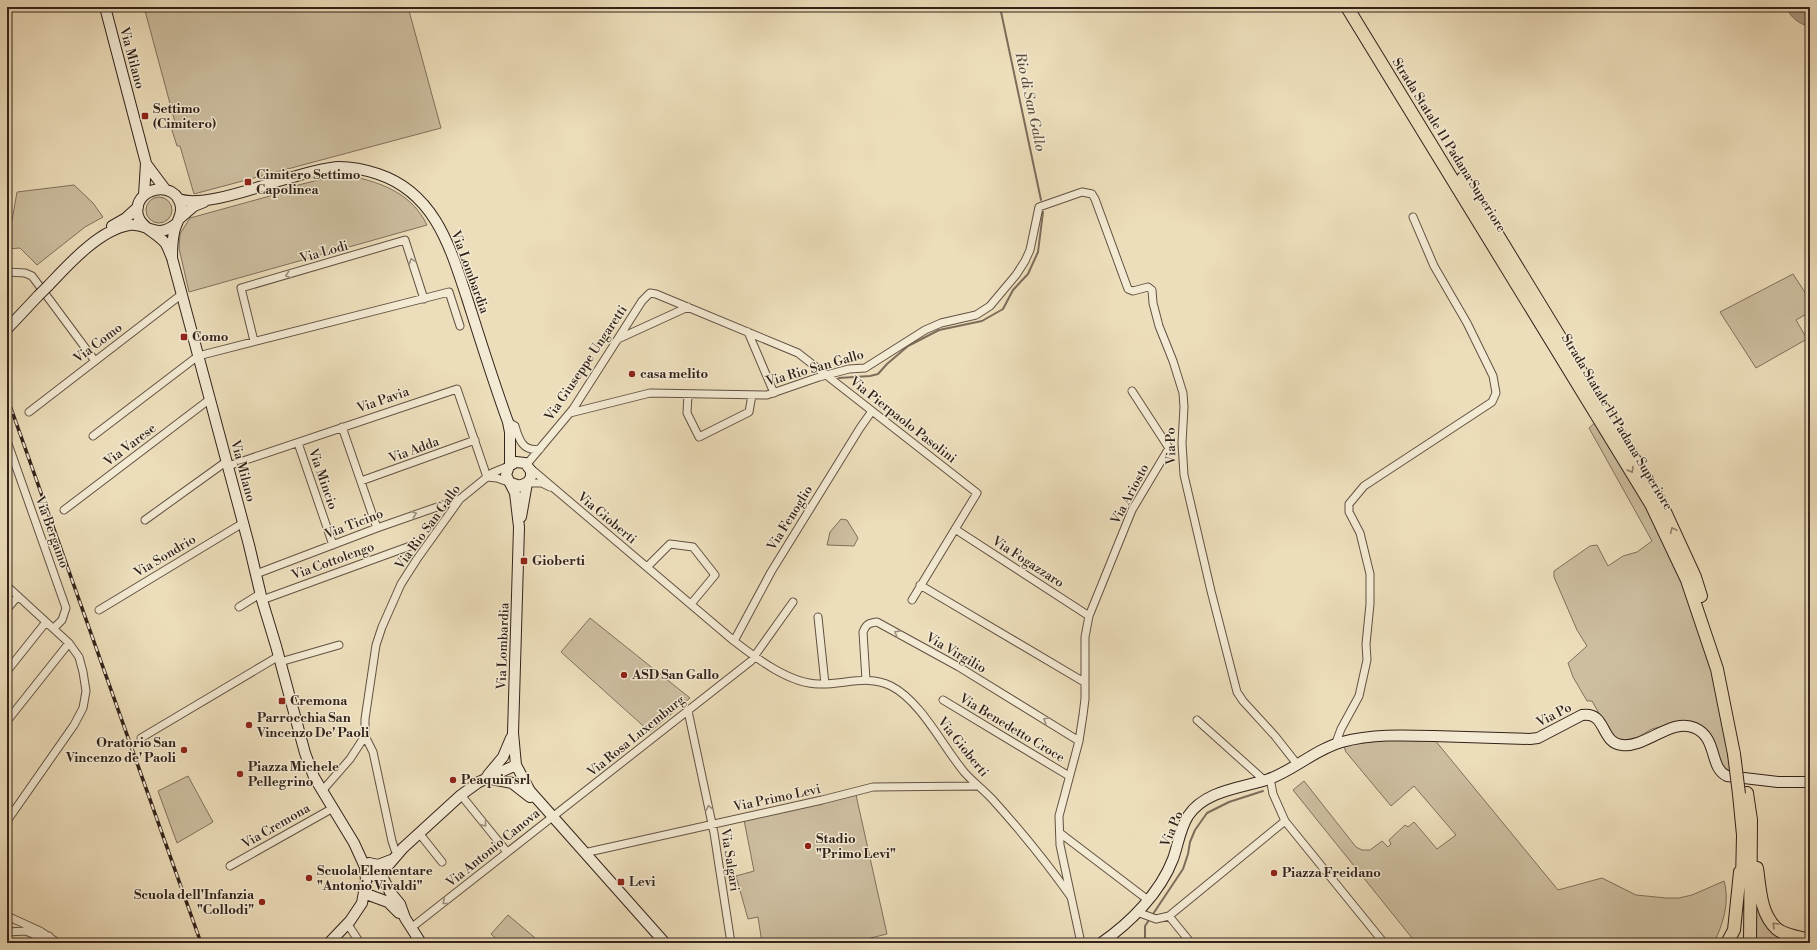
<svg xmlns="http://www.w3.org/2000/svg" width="1817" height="950" viewBox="0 0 1817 950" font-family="'Libre Bodoni',serif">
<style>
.green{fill:#cdbea0;stroke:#80705d}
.water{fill:#ae9e84;stroke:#7d6c5a}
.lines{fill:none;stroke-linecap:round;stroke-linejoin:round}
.stream{stroke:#7d6c5a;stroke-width:2}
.street-casing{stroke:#625142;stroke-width:9}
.secondary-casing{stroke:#33221a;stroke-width:12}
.highway-casing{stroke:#33221a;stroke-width:14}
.street{stroke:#f3ead3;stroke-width:7}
.secondary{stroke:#f3ead3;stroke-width:10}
.highway{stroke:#eddebb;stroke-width:12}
.rail-casing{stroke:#33221a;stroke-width:3.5}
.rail{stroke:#f3ead3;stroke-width:2;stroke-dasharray:6;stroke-linecap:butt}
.secondary-bridge-casing{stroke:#33221a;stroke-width:12;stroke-linecap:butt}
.highway-bridge-casing{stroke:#33221a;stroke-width:14;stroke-linecap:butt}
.secondary-bridge{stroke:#f3ead3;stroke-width:10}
.highway-bridge{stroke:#eddebb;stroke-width:12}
.oneway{stroke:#9d9080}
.oneway2{stroke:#90806a}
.poi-dot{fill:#8f2418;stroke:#f3ead3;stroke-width:1.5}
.labels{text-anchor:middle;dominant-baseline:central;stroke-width:3;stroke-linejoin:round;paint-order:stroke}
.street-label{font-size:13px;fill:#33221a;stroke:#f3ead3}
.poi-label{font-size:13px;font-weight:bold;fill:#33221a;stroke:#f3ead3;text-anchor:start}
.water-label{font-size:14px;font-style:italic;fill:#5e4d3f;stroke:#f3ead3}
</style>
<rect width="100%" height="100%" fill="#eddebb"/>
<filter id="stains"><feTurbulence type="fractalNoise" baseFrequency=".005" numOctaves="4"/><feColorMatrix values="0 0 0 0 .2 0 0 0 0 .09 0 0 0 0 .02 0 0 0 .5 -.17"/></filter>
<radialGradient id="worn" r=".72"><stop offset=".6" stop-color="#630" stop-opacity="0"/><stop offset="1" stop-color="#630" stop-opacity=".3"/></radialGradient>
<path class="green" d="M 144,7 L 408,7 L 441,128 L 194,194 L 180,146 L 177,146 L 170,124 L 175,122 Z
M 351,176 C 383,183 412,194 427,225 L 189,292 L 179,248 L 180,234 L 190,218 L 270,196 L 275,191 L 322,179 Z
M 74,185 L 93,203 L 103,217 L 85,227 L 37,265 L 20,248 L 7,249 L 17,192 Z
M146 210a13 13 0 1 1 26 0a13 13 0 1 1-26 0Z
M 1793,274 L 1810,300 L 1810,312 L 1796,320 L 1807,339 L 1756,368 L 1720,312 Z
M 1597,421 C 1646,500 1692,586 1714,677 C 1722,709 1726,741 1732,773 L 1724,772 L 1717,751 L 1684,721 L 1652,729 L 1631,741 L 1620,740 L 1610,733 L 1592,701 L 1587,701 L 1573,677 L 1568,663 L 1587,646 L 1577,630 L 1554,577 L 1554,571 L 1590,546 L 1597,545 L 1608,566 L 1623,556 L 1637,552 L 1652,541 L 1589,428 Z
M 841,519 L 847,520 L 858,538 L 854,546 L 827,545 L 830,532 Z
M 590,618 L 690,698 L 650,732 L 561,652 Z
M 1434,739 L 1558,890 L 1602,878 L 1636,895 L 1666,898 L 1679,898 L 1692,895 L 1724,881 C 1730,902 1723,924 1714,943 L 1416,943 L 1293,790 L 1304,781 L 1356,847 L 1362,850 L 1370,850 L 1382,841 L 1388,847 L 1391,844 L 1389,840 L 1405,825 L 1408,827 L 1414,822 L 1437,849 L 1456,835 L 1414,786 L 1391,806 L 1346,752 L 1344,747 L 1347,745 L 1386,740 Z
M 188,776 L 213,822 L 177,843 L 158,791 Z
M 856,795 L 887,934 L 850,943 L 762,943 L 758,917 L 748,919 L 736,876 L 754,871 L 744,820 Z
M 1758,906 L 1801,943 L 1754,943 L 1756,909 Z
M 508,915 L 541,943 L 501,943 L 491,934 Z"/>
<path class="water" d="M 1786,7 L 1810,7 L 1810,27 C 1798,23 1791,18 1786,7 Z"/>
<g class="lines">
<path class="stream" d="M 1000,7 L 1041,200
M 839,378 L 870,376 L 878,374 L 887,364 L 908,346 L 939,330 L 982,321 L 1003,309 L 1013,290 L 1028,274 L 1038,252 L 1043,212
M 1145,943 L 1145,926 L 1183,869 L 1188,854 L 1190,842 L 1195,830 L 1207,813 L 1229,802 L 1263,791"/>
<g class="street-casing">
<path id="street" d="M 7,272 L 25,273 L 32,276 L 95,361
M 748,332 L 774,393
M 618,339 L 688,307
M 254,341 L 241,288 L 405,240 L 424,299
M 688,394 L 687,413 L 699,437 L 749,412 L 752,395
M 29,412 L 182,294
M 570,413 L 650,393 L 767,395 L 819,377 L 849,369 L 865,368 L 925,330 L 941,323 L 976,315 L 990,306 L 1016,275 L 1025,261 L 1030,250 L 1039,207 L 1082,192 L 1092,194 L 1095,199 L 1128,289 L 1133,291 L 1148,287 L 1152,290 L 1153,303 L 1159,326 L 1173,361 L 1183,393 L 1184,407 L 1182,443 L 1184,475 L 1211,591 L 1237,692 L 1243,701 L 1275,736 L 1297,764
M 508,422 L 515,426 C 519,440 523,452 540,449
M 342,427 L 377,528
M 93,436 L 198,356 L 449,292 L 460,326
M 7,441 L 66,608 L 62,620 L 54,628
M 298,443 L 333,545
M 527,464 L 573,409 L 642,301 L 650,293 L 656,294 L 798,353 L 977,493 L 912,600
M 228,466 L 457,389 L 487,477
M 530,468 L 734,641 C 756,658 790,684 819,684 C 843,685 868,674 891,686 C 921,701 943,747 965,773 C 974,783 984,790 993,800 C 1021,831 1047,863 1071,897
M 487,477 L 497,478 L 511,483
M 361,481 L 475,440
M 527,483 L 542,483 L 550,487
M 64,510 L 210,399
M 145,520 L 227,461
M 955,529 L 1089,616
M 647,567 L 670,544 L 693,547 L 715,575 L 691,604
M 256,574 L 377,528 L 460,499
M 920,585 L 1084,682
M 7,586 L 69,643 L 79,657 L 83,672 L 86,691 L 83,708 L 74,725 L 7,821
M 262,600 L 413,545
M 239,607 L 260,594
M 7,609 L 18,596
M 99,610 L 243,523
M 818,617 L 825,684
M 734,641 L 771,572 L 860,428 L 872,411
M 280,662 L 339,645
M 7,671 L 46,622
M 866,680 L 863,632 C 866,624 869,623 877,622 L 959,667 L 1079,741
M 943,700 L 1069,776
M 688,711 L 714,833 L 731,943
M 1197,720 L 1264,780
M 7,721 L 69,643
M 365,736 L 373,752 L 392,841 L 395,850 L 399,853
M 141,738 L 279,656
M 1335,745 L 1341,729 L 1359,696 L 1367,660 L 1366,644 L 1370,604 L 1370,574 L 1360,533 L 1349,512 L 1349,504 L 1364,486 L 1492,402 L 1496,393 L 1493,376 L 1467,323 L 1434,266 L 1413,217
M 1270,778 L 1273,794 L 1285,821 L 1384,943
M 322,791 L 350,759 L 365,736 L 365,719 L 376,645 L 382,627 L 401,584 L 417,559 L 460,499 L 492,473 L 509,466
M 461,795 L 507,852
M 419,833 L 442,862
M 1060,833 L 1148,900
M 584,853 L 822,800 L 873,787 L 977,786
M 230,866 L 333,808
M 1137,912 L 1156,919 L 1169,916 L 1285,821
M 7,916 L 40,931 L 58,943
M 1169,916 L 1191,943
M 347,923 L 360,943
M 411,928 L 751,661 L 793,602
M 7,932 L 26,931 L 40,937 L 49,936
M 1081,943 L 1060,845 L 1059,816 L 1079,741 L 1083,715 L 1085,699 L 1085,637 L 1089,616 L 1132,510 L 1169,448 L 1132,391"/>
</g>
<g class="secondary-casing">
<path id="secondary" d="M 105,7 L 146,163 L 144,195
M 147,165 L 165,189
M 178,199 C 204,208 259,186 286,179 C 304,174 321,168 339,167 C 352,167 366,170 378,174 C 435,193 450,247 467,298 C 480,339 493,381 508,422 L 510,432 L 510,465
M 179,219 L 194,206 L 204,202
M 112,226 L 126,218 L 138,207
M 172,258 C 172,250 172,241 174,233 C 175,224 182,217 181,207 C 177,178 131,187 138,216 C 142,229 158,233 166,244 C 168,248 170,253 172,258 L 249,545 L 262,600 L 276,646 L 305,753 L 314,777 L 354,843 L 365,867 L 366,881 L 362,903 L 350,921 L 329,943
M 48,286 C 68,265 99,230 129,225 C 149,223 155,240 176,224
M 7,329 L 38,296
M 511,483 L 520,486 L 528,482 L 531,477 L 531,471 L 525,463 L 516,462 L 509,466 L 506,475 L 515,493 L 519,527 L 513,733 L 516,765 L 530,791 L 665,943
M 521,517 L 527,483
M 488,775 L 503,757 L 511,738
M 486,778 L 512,783 L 530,797
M 369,863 L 378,865 L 391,860
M 374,876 L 379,876 L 384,880 L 390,892 L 400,904 L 405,918 L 421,943
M 379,876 L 403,848 L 461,795 L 479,782 L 516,765
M 365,890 L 369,895 L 388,902 L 399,913
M 1101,943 C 1130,923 1160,893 1173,859 C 1178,845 1180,829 1188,816 C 1205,790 1242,788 1269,779 C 1294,770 1316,749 1342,742 C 1371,734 1403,735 1433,736 C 1465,737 1497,738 1530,739 L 1538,738 L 1582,715 C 1607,711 1600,743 1622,745 C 1646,748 1672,717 1695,728 C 1718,738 1709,768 1727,776 L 1778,782 L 1810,782"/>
</g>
<g class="highway-casing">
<path id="highway" d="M 1347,7 L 1651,504 L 1687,580 L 1717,669 L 1734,754
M 1463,178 L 1661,503 L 1695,577 L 1701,596
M 1747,793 L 1751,820 L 1750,943
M 1739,794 L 1743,835 L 1742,881
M 1757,868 C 1760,888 1760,914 1777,929 C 1786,936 1799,937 1810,940
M 1727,943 L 1734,930 L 1740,872"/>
</g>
<use href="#street" class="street"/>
<use href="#secondary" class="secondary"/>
<use href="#highway" class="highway"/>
<g class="rail-casing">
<path id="rail" d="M 7,397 L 201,943"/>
</g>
<use href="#rail" class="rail"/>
<g class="secondary-bridge-casing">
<path id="secondary-bridge" d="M 38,296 L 48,286"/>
</g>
<g class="highway-bridge-casing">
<path id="highway-bridge" d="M 1734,754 L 1739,794"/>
</g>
<use href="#secondary-bridge" class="secondary-bridge"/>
<use href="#highway-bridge" class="highway-bridge"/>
</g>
<defs><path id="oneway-chevron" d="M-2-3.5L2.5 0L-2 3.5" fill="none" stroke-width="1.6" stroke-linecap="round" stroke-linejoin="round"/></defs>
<g class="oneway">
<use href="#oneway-chevron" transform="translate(412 261) rotate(-108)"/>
<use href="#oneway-chevron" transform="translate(288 275) rotate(164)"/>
<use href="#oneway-chevron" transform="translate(414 514) rotate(-20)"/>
<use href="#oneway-chevron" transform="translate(897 633) rotate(-151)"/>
<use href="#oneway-chevron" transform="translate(1046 720) rotate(-149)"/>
<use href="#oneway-chevron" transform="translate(709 808) rotate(-102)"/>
<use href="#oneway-chevron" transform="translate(484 824) rotate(51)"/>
<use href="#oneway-chevron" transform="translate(445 902) rotate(141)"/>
</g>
<g class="oneway2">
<use href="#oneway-chevron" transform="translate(1631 470) rotate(59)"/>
<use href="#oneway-chevron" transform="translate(1673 530) rotate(-114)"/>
<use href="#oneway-chevron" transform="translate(1775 925) rotate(-135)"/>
</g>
<g class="poi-dot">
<rect x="141" y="112" width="8" height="8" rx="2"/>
<rect x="244" y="178" width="8" height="8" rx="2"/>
<rect x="180" y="333" width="8" height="8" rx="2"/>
<circle cx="632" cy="374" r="4"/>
<rect x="520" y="557" width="8" height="8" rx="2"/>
<circle cx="624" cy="675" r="4"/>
<rect x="278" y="697" width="8" height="8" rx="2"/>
<circle cx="249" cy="725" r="4"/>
<circle cx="184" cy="750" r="4"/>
<circle cx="240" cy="774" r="4"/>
<circle cx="453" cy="780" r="4"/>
<circle cx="808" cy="846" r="4"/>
<circle cx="1274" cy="873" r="4"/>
<circle cx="309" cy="878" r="4"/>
<rect x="617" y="878" width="8" height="8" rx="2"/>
<circle cx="262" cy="902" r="4"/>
</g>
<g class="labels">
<g class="street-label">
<text transform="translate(132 58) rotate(75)">Via Milano</text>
<text transform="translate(1449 145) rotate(58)">Strada Statale 11 Padana Superiore</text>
<text transform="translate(324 252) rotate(-16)">Via Lodi</text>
<text transform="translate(470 272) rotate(70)">Via Lombardia</text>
<text transform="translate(98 343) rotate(-37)">Via Como</text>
<text transform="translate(586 363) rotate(-56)">Via Giuseppe Ungaretti</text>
<text transform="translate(815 368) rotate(-16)">Via Rio San Gallo</text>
<text transform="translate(383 400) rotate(-19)">Via Pavia</text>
<text transform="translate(903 420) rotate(38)">Via Pierpaolo Pasolini</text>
<text transform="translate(1617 422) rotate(59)">Strada Statale 11 Padana Superiore</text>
<text transform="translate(130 445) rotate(-37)">Via Varese</text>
<text transform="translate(1171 446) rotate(-91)">Via Po</text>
<text transform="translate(414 450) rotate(-20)">Via Adda</text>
<text transform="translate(243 471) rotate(75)">Via Milano</text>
<text transform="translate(323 479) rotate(71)">Via Mincio</text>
<text transform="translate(1130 494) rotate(-62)">Via Ariosto</text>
<text transform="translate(607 518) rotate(40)">Via Gioberti</text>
<text transform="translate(790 518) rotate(-58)">Via Fenoglio</text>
<text transform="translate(354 524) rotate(-21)">Via Ticino</text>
<text transform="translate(428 527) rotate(-54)">Via Rio San Gallo</text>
<text transform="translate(52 532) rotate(70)">Via Bergamo</text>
<text transform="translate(165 556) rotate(-31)">Via Sondrio</text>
<text transform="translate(333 561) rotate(-20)">Via Cottolengo</text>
<text transform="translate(1028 562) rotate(33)">Via Fogazzaro</text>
<text transform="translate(503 646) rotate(-88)">Via Lombardia</text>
<text transform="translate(956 653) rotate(30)">Via Virgilio</text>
<text transform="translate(1554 715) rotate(-27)">Via Po</text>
<text transform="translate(1012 728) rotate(31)">Via Benedetto Croce</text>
<text transform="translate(636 736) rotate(-39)">Via Rosa Luxemburg</text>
<text transform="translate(963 747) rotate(51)">Via Gioberti</text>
<text transform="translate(777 798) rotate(-12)">Via Primo Levi</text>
<text transform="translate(276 826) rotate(-30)">Via Cremona</text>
<text transform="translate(1172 829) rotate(-67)">Via Po</text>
<text transform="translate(493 848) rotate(-39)">Via Antonio Canova</text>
<text transform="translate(730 860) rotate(81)">Via Salgari</text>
</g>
<g class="poi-label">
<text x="153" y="109">Settimo<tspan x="153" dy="15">(Cimitero)</tspan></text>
<text x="256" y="175">Cimitero Settimo<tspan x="256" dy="15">Capolinea</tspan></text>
<text x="192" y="337">Como</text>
<text x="640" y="374">casa melito</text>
<text x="532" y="561">Gioberti</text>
<text x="632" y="675">ASD San Gallo</text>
<text x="290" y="701">Cremona</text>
<text x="257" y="718">Parrocchia San<tspan x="257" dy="15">Vincenzo De' Paoli</tspan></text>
<text x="176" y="743" text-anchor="end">Oratorio San<tspan x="176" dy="15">Vincenzo de' Paoli</tspan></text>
<text x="248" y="767">Piazza Michele<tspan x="248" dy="15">Pellegrino</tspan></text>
<text x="461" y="780">Peaquin srl</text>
<text x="816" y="839">Stadio<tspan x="816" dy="15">"Primo Levi"</tspan></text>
<text x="317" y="871">Scuola Elementare<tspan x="317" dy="15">"Antonio Vivaldi"</tspan></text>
<text x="1282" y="873">Piazza Freidano</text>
<text x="629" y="882">Levi</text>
<text x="254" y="895" text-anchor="end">Scuola dell'Infanzia<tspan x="254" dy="15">"Collodi"</tspan></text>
</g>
<g class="water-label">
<text transform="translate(1030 102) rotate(78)">Rio di San Gallo</text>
</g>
</g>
<rect width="1817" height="950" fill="none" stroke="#eddebb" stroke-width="24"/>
<rect x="8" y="8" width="1801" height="934" fill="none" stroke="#33221a" stroke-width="2"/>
<rect x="12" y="12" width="1793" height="926" fill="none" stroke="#33221a"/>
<rect width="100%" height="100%" filter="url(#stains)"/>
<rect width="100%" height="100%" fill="url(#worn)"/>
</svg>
